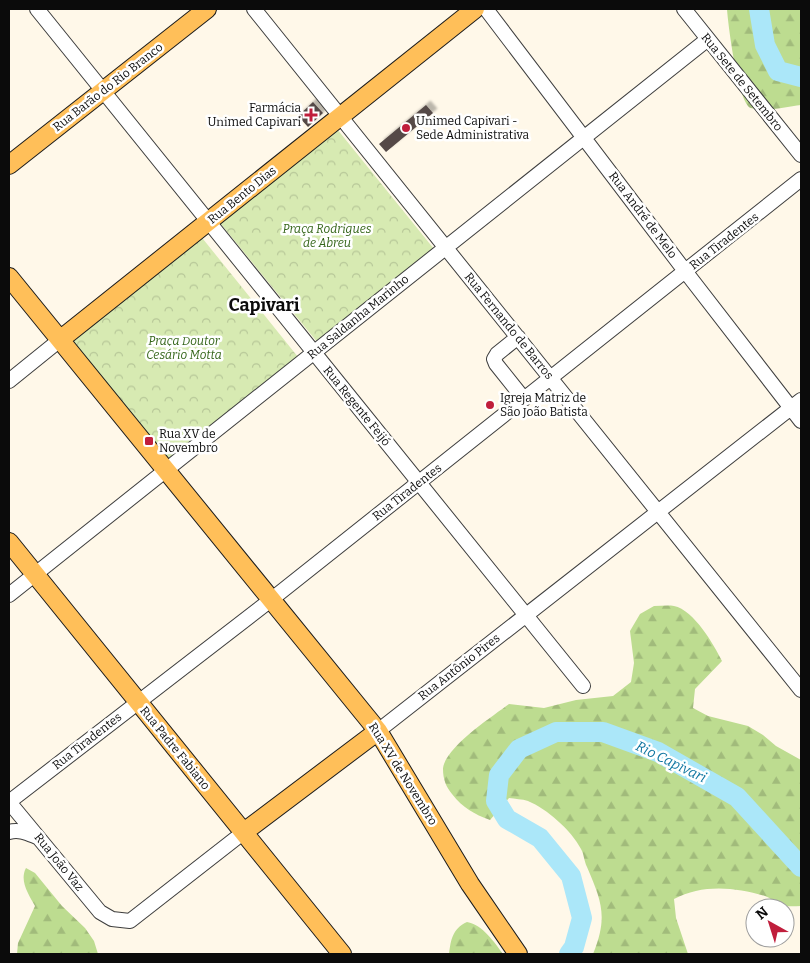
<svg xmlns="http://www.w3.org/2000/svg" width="810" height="963" viewBox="0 0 810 963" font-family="Bitter,serif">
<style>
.forest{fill:url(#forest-firs)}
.park{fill:url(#park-crowns)}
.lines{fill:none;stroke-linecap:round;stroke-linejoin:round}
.river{stroke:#abe7f9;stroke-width:20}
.building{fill:#544a47;filter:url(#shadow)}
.minor-casing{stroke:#3e3e3e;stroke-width:16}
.major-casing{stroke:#1c1c1c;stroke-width:20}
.minor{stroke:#fff;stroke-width:14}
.major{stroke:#ffbf59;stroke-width:18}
.poi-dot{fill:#c01e3c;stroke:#fff;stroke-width:2}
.labels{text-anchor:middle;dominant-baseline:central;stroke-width:5;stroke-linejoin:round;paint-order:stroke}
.street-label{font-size:12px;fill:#0b0b0b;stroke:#fff}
.poi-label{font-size:12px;fill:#0b0b0b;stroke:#fff;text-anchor:start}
.park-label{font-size:12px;font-style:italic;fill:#346519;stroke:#fff}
.water-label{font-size:14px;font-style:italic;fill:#1076a1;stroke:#fff}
.district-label{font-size:18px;font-weight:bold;fill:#0b0b0b;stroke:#fff}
</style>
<defs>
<pattern id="forest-firs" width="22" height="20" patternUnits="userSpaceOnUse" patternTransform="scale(1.25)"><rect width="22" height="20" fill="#bddc90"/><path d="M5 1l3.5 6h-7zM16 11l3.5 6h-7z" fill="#a1bb7b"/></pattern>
<pattern id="park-crowns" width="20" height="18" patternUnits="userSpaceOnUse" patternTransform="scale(1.25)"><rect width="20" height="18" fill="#d7eab2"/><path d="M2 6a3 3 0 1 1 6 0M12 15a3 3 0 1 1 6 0" fill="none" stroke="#b7c798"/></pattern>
<filter id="shadow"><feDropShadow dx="4.5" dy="-4.5" stdDeviation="1" flood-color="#0004"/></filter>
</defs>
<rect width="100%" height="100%" fill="#fff8e9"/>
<path class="forest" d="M 727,9 L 801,9 L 801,105 C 786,107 766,112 751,108 C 738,104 728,24 727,9 Z
M 654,606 C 661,606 668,605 674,606 C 694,610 714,645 722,661 L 695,689 L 693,708 L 708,716 L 748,726 L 763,735 L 776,746 L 801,760 L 801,906 C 795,906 787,907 782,905 C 776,904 771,898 765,896 C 735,887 702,884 674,899 L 676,918 L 688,954 L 593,954 C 608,917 602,902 587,867 C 584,861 584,854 581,849 C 571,830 547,809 528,801 C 522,799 515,799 509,798 L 490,820 C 474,814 463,808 452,794 C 446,787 443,779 443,769 C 444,748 493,716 509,704 L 544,708 L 576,700 L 613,696 L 631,682 L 634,663 L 630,631 L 640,614 Z
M 26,868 L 35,873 L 62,906 L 85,928 L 94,941 L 98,954 L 17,954 L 18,943 L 35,906 C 29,895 19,881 26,868 Z
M 467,922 C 483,925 494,942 503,954 L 449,954 C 451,940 452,929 467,922 Z"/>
<path class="park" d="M 337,129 L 434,249 L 318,343 L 220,223 Z
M 199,234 L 298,357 L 169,461 L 70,338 Z"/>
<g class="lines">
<path class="river" d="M 759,9 L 765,45 L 778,71 L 801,77
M 569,954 L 574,947 L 582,918 L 571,876 L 540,838 L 507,819 L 496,801 L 499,775 L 519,749 L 556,732 L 603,732 L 658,752 L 737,797 L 801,867"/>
</g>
<path class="building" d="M 313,102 L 323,113 L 308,127 L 298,116 Z
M 426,105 L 433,113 L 386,152 L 379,144 Z"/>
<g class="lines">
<g class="minor-casing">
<path id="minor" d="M 37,9 L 583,686
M 254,9 L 801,690
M 486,9 L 685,271 L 801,421
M 684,9 L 801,155
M 518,337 L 497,354 L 494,359 L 496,364 L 524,399
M 9,381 L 61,339
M 9,595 L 708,39
M 378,731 L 801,400
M 9,802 L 272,599 L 801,179
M 9,802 L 100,912 L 112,919 L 130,921 L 244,832
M 9,832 C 19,829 27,833 37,837"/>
</g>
<g class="major-casing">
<path id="major" d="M 9,165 L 207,9
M 9,277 L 378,731 L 470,884 L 518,954
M 61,339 L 475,9
M 9,542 L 342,954
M 244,832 L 378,731"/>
</g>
<use href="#minor" class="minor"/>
<use href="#major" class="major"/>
</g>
<g class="poi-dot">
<path d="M308.5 107.5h5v5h5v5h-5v5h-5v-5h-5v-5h5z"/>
<circle cx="406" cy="128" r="5"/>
<circle cx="490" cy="405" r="5"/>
<rect x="144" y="436" width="10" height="10" rx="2.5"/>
</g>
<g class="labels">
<g class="street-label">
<text transform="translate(742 82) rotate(51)">Rua Sete de Setembro</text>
<text transform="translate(108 87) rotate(-38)">Rua Barão do Rio Branco</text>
<text transform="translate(242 195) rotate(-39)">Rua Bento Dias</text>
<text transform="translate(643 215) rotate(53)">Rua André de Melo</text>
<text transform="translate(724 241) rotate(-38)">Rua Tiradentes</text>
<text transform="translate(358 317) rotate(-39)">Rua Saldanha Marinho</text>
<text transform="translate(509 326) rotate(51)">Rua Fernando de Barros</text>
<text transform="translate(357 406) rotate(51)">Rua Regente Feijó</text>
<text transform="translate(407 492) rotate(-38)">Rua Tiradentes</text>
<text transform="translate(459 667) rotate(-38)">Rua Antônio Pires</text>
<text transform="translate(87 741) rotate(-38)">Rua Tiradentes</text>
<text transform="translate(175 748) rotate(51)">Rua Padre Fabiano</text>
<text transform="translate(403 774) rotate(58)">Rua XV de Novembro</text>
<text transform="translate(59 862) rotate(51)">Rua João Vaz</text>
</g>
<g class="poi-label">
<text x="301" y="108" text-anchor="end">Farmácia<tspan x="301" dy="14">Unimed Capivari</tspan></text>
<text x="416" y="121">Unimed Capivari -<tspan x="416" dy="14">Sede Administrativa</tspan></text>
<text x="500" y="398">Igreja Matriz de<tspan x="500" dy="14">São João Batista</tspan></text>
<text x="159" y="434">Rua XV de<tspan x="159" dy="14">Novembro</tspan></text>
</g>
<g class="park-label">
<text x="327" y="229">Praça Rodrigues<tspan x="327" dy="14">de Abreu</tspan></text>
<text x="184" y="341">Praça Doutor<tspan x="184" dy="14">Cesário Motta</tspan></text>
</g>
<g class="water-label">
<text transform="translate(671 762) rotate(26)">Rio Capivari</text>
</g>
<g class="district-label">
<text x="264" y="305">Capivari</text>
</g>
</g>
<rect width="810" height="963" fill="none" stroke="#0b0b0b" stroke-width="20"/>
<g transform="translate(770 923) rotate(321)"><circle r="24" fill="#ffffff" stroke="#9d9d9d"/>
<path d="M0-4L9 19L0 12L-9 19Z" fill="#c01e3c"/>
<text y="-8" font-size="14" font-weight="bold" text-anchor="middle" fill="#0b0b0b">N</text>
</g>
</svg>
